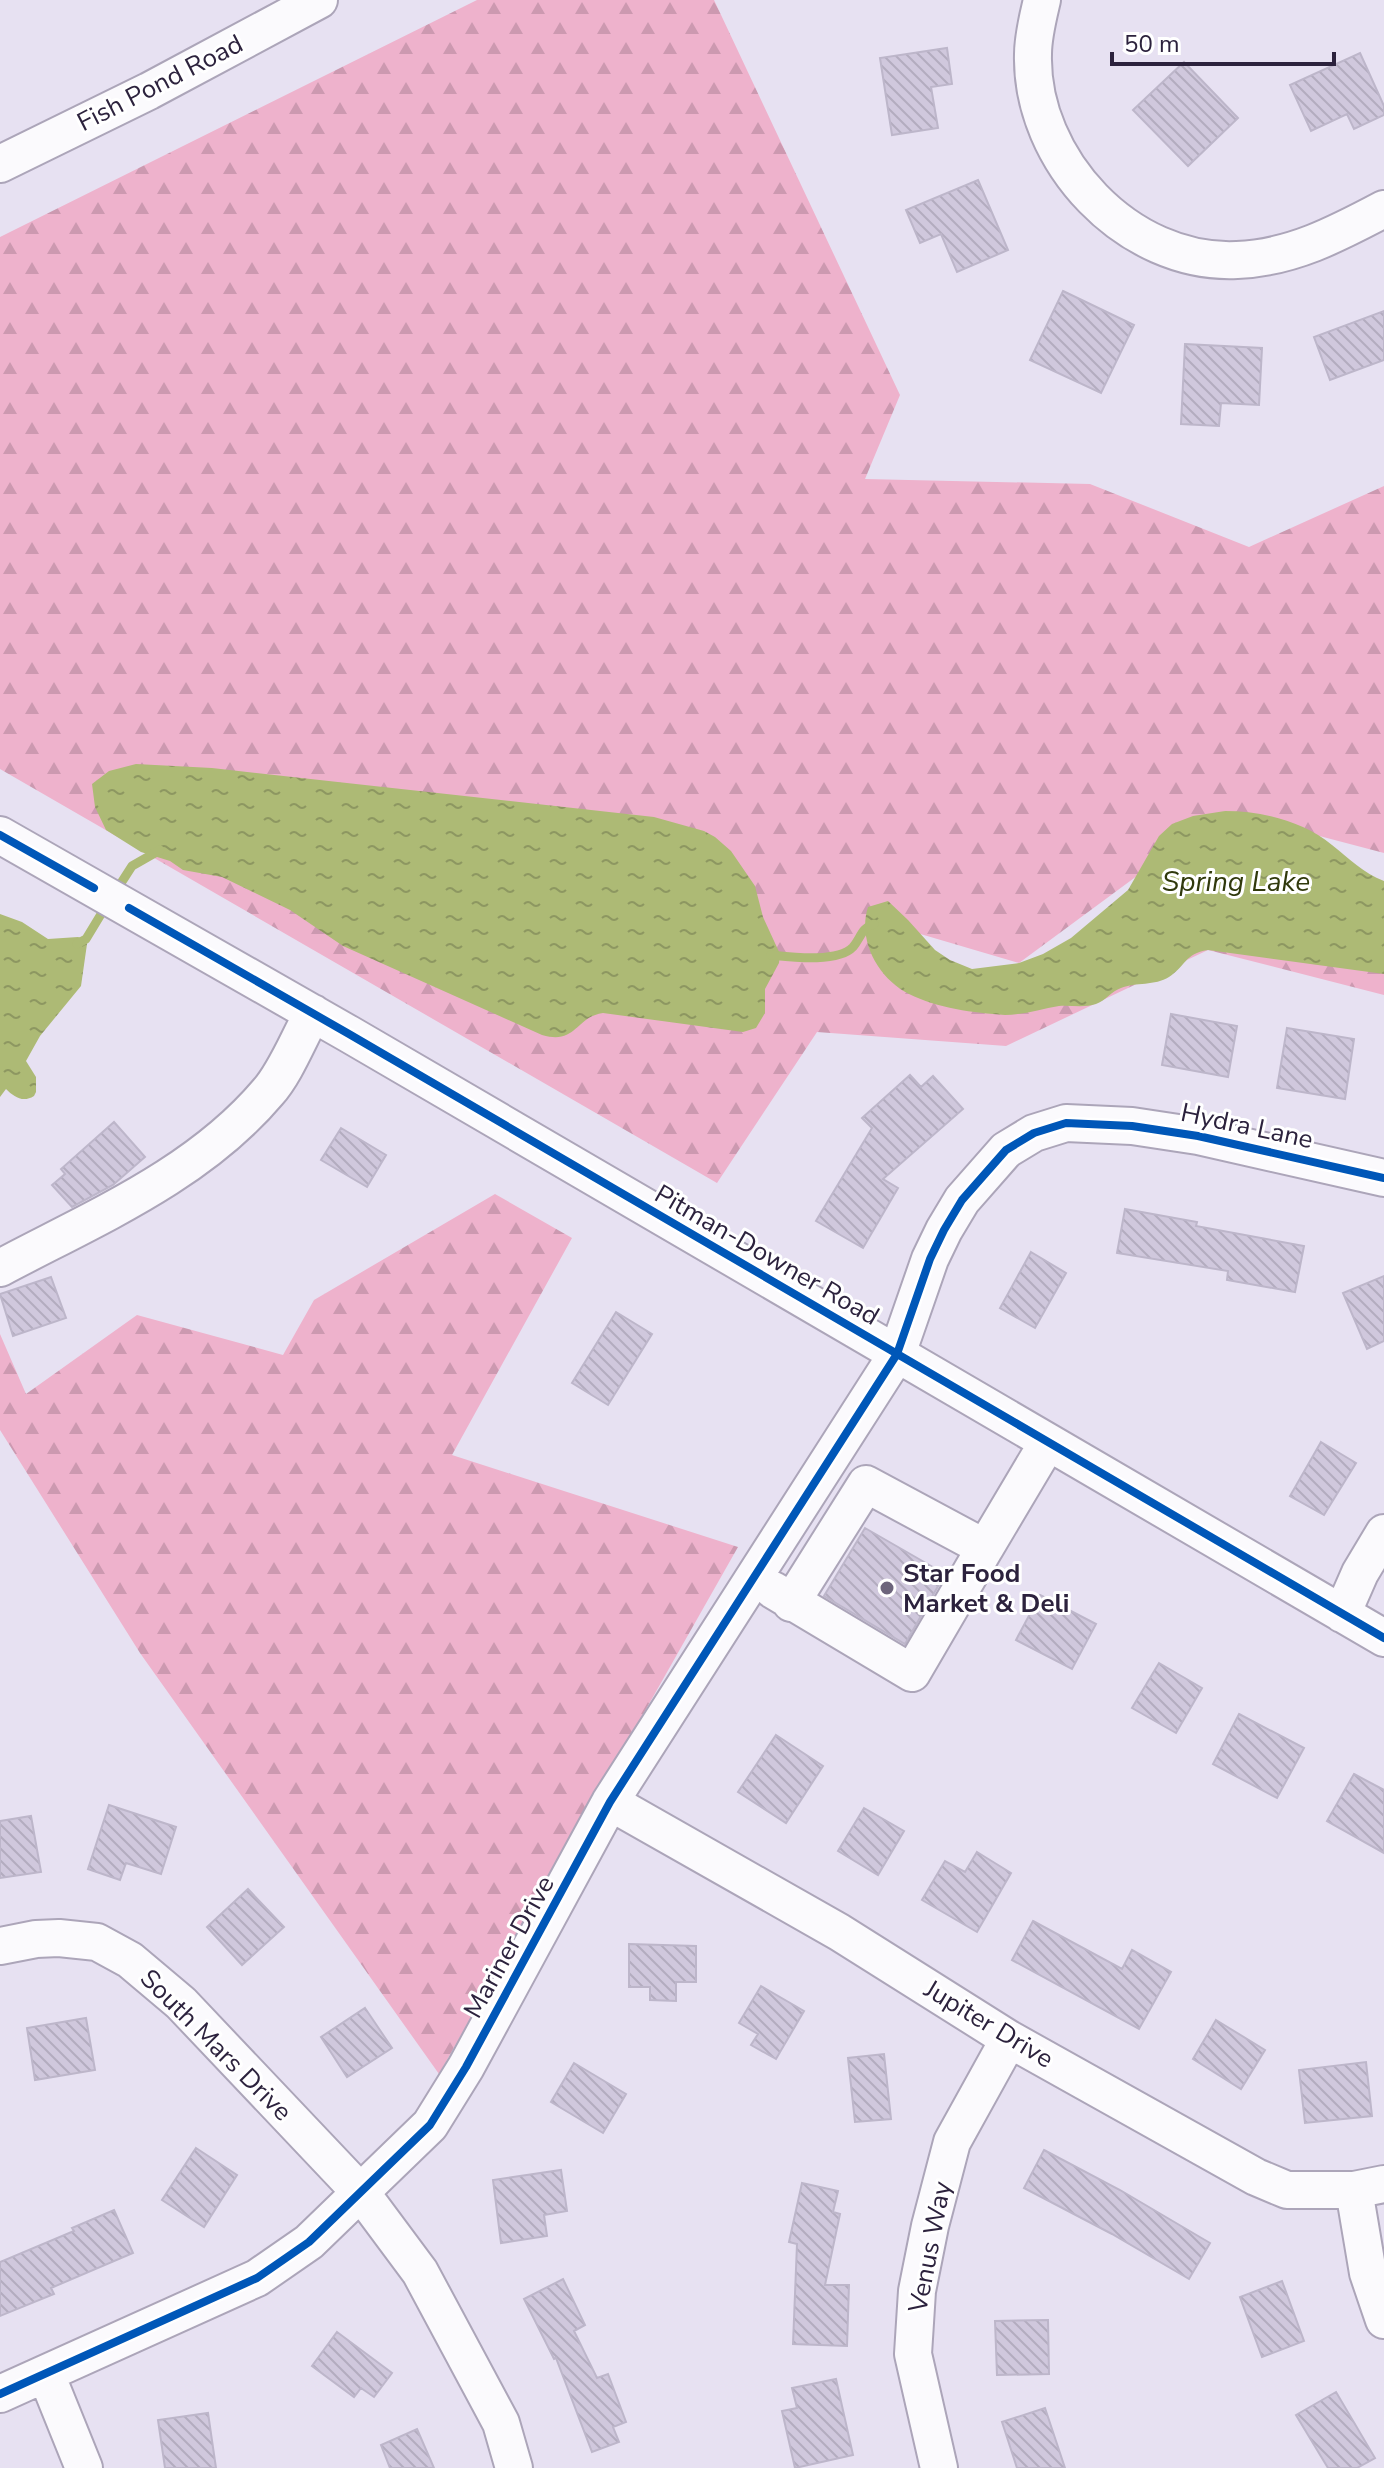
<svg xmlns="http://www.w3.org/2000/svg" width="1384" height="2468" viewBox="0 0 1384 2468" font-family="'Nunito Sans',sans-serif">
<style>
.forest{fill:url(#forest-firs)}
.water{fill:url(#water-ripples)}
.lines{fill:none;stroke-linecap:round;stroke-linejoin:round}
.stream{stroke:#adba75;stroke-width:9}
.building{fill:url(#building-back-hatch);stroke:#bdb6ca;stroke-width:2}
.minor-casing{stroke:#aca5b9;stroke-width:40}
.minor{stroke:#fbfafd;stroke-width:36}
.cycleway-casing{stroke:#fff;stroke-width:13}
.cycleway{stroke:#0057b8;stroke-width:8}
.poi-dot{fill:#6d657c;stroke:#fff;stroke-width:3}
.labels{text-anchor:middle;dominant-baseline:central;stroke-width:6;stroke-linejoin:round;paint-order:stroke}
.street-label{font-size:26px;fill:#2c223d;stroke:#fff}
.poi-label{font-size:26px;font-weight:bold;fill:#2c223d;stroke:#fff;text-anchor:start}
.water-label{font-size:28px;font-style:italic;fill:#30390c;stroke:#fff}
</style>
<defs>
<pattern id="forest-firs" width="22" height="20" patternUnits="userSpaceOnUse" patternTransform="scale(2)"><rect width="22" height="20" fill="#eeb2cc"/><path d="M5 1l3.5 6h-7zM16 11l3.5 6h-7z" fill="#cc99b0"/></pattern>
<pattern id="water-ripples" width="26" height="14" patternUnits="userSpaceOnUse" patternTransform="scale(2)"><rect width="26" height="14" fill="#adba75"/><path d="M2 4q2-2 4 0t4 0M15 11q2-2 4 0t4 0" fill="none" stroke="#8d9761"/></pattern>
<pattern id="building-back-hatch" width="6" height="6" patternUnits="userSpaceOnUse" patternTransform="scale(2)"><rect width="6" height="6" fill="#d0c8dd"/><path d="M-1 5l2 2M0 0l6 6M5-1l2 2" fill="none" stroke="#b3acbf"/></pattern>
</defs>
<rect width="100%" height="100%" fill="#e7e1f2"/>
<path class="forest" d="M 477,0 L 714,0 L 900,395 L 865,479 L 1090,484 L 1249,547 L 1384,486 L 1384,853 L 1225,811 L 1019,963 L 866,918 L 908,993 L 1249,908 L 1384,950 L 1384,995 L 1208,950 L 1006,1046 L 817,1032 L 717,1183 L 0,769 L 0,237 Z
M 495,1194 L 572,1238 L 452,1455 L 738,1547 L 439,2074 L 140,1653 L 0,1430 L 0,1334 L 26,1394 L 137,1315 L 283,1355 L 314,1300 Z"/>
<path class="water" d="M 136,764 L 212,768 L 654,817 L 704,831 L 715,837 L 731,851 L 755,886 L 763,917 L 780,954 L 779,963 L 765,989 L 765,1013 L 756,1028 L 743,1032 L 603,1013 C 575,1017 577,1045 542,1035 L 343,946 L 290,910 L 222,877 L 183,870 L 170,861 L 141,852 L 106,830 L 95,807 L 92,784 L 109,771 Z
M 1225,811 C 1262,811 1303,821 1332,845 C 1350,859 1363,873 1384,881 L 1384,974 L 1208,950 C 1184,954 1186,966 1169,977 C 1155,986 1136,982 1121,988 C 1112,991 1105,1001 1096,1004 C 1085,1008 1070,1005 1059,1006 C 1041,1009 1023,1015 1005,1015 C 974,1013 937,1008 909,994 C 879,979 857,941 868,907 L 888,901 L 908,920 L 935,950 L 950,960 L 972,969 L 1019,963 L 1043,954 L 1071,938 L 1128,890 L 1159,836 L 1172,824 L 1193,816 Z
M 0,914 L 22,922 L 48,939 L 78,937 L 85,939 L 87,944 L 81,986 L 40,1036 L 26,1061 L 36,1077 L 36,1092 L 34,1096 C 23,1103 14,1097 6,1089 L 0,1097 Z"/>
<g class="lines">
<path class="stream" d="M 114,894 L 132,866 L 160,850
M 77,944 L 86,939 L 106,906
M 771,955 C 791,957 838,963 853,947 C 861,938 861,928 874,924"/>
</g>
<path class="building" d="M 947,48 L 952,84 L 931,87 L 938,128 L 892,135 L 880,58 Z
M 1360,53 L 1384,106 L 1384,115 L 1354,129 L 1347,114 L 1311,131 L 1290,85 Z
M 1184,62 L 1238,118 L 1188,166 L 1133,110 Z
M 978,180 L 1008,250 L 957,272 L 941,234 L 920,243 L 906,210 Z
M 1063,291 L 1134,325 L 1101,393 L 1030,360 Z
M 1384,311 L 1384,360 L 1330,380 L 1314,337 Z
M 1185,344 L 1262,348 L 1259,405 L 1221,403 L 1219,426 L 1181,424 Z
M 1171,1014 L 1237,1026 L 1228,1077 L 1162,1065 Z
M 1287,1028 L 1354,1039 L 1345,1099 L 1277,1088 Z
M 910,1075 L 921,1087 L 933,1076 L 963,1109 L 883,1179 L 898,1188 L 863,1248 L 816,1221 L 872,1128 L 862,1118 Z
M 114,1122 L 145,1157 L 113,1185 L 72,1207 L 52,1185 L 65,1174 L 61,1169 Z
M 341,1128 L 386,1155 L 367,1187 L 321,1160 Z
M 1125,1209 L 1197,1222 L 1196,1226 L 1304,1246 L 1295,1292 L 1227,1280 L 1228,1271 L 1117,1253 Z
M 1031,1252 L 1066,1273 L 1035,1328 L 1000,1308 Z
M 1384,1276 L 1384,1341 L 1367,1349 L 1343,1293 Z
M 51,1277 L 66,1318 L 13,1336 L 0,1294 Z
M 616,1312 L 652,1334 L 608,1405 L 572,1383 Z
M 1321,1442 L 1356,1463 L 1324,1515 L 1290,1496 Z
M 865,1528 L 945,1574 L 905,1644 L 824,1596 Z
M 1040,1595 L 1096,1624 L 1072,1669 L 1016,1640 Z
M 1159,1663 L 1202,1688 L 1176,1733 L 1132,1708 Z
M 1239,1714 L 1304,1748 L 1277,1798 L 1213,1764 Z
M 776,1735 L 823,1766 L 786,1823 L 738,1792 Z
M 1354,1774 L 1384,1790 L 1384,1853 L 1327,1821 Z
M 109,1805 L 176,1827 L 161,1874 L 126,1863 L 120,1880 L 88,1869 Z
M 864,1808 L 904,1831 L 878,1875 L 838,1851 Z
M 31,1816 L 41,1872 L 0,1878 L 0,1821 Z
M 977,1852 L 1011,1873 L 977,1932 L 922,1900 L 945,1861 L 965,1872 Z
M 248,1889 L 284,1927 L 242,1965 L 207,1927 Z
M 1033,1921 L 1122,1969 L 1132,1950 L 1171,1972 L 1139,2029 L 1012,1960 Z
M 629,1944 L 696,1946 L 696,1982 L 676,1982 L 676,2001 L 650,2000 L 650,1987 L 629,1987 Z
M 761,1986 L 804,2011 L 776,2059 L 751,2045 L 758,2034 L 739,2023 Z
M 365,2008 L 392,2048 L 347,2077 L 321,2037 Z
M 86,2018 L 95,2070 L 35,2080 L 27,2028 Z
M 1216,2020 L 1265,2050 L 1241,2089 L 1193,2059 Z
M 884,2054 L 891,2119 L 855,2122 L 848,2058 Z
M 1366,2062 L 1372,2116 L 1305,2123 L 1299,2070 Z
M 574,2063 L 626,2094 L 603,2133 L 551,2102 Z
M 196,2148 L 237,2175 L 204,2227 L 162,2200 Z
M 1044,2150 L 1120,2190 L 1210,2243 L 1189,2279 L 1112,2234 L 1024,2188 Z
M 561,2170 L 567,2211 L 544,2215 L 547,2236 L 501,2243 L 493,2180 Z
M 802,2183 L 838,2191 L 833,2212 L 840,2214 L 825,2285 L 849,2285 L 847,2346 L 793,2344 L 797,2244 L 789,2242 Z
M 114,2210 L 133,2253 L 51,2288 L 54,2294 L 0,2316 L 0,2262 L 74,2231 L 72,2228 Z
M 563,2279 L 585,2325 L 574,2331 L 597,2378 L 608,2374 L 626,2422 L 613,2427 L 619,2442 L 592,2452 L 556,2358 L 554,2359 L 524,2299 Z
M 1282,2281 L 1304,2341 L 1262,2357 L 1240,2297 Z
M 1048,2320 L 1049,2374 L 997,2375 L 995,2321 Z
M 337,2332 L 392,2373 L 374,2397 L 361,2388 L 354,2397 L 312,2366 Z
M 836,2379 L 853,2455 L 795,2468 L 782,2411 L 797,2408 L 792,2388 Z
M 1336,2392 L 1375,2458 L 1357,2468 L 1328,2468 L 1296,2415 Z
M 1045,2408 L 1065,2468 L 1017,2468 L 1002,2422 Z
M 208,2413 L 216,2468 L 165,2468 L 158,2420 Z
M 417,2429 L 434,2468 L 390,2468 L 381,2445 Z"/>
<g class="lines">
<g class="minor-casing">
<path id="minor" d="M 1042,0 C 1038,17 1033,36 1033,54 C 1030,160 1128,265 1237,260 C 1291,258 1337,234 1384,209
M 0,164 L 149,91 L 319,0
M 0,835 L 349,1034 L 1384,1638
M 0,1268 C 94,1218 198,1175 268,1092 C 286,1072 299,1037 313,1013
M 773,1590 L 912,1673 L 985,1548
M 791,1603 L 866,1484 L 985,1548 L 1048,1442
M 1342,1614 L 1360,1573 L 1384,1533
M 610,1802 L 839,1932 L 1009,2039 L 1256,2177 L 1287,2190 L 1354,2190 L 1384,2184
M 0,1946 L 36,1939 L 59,1938 L 97,1942 L 130,1960 L 181,2003 L 362,2194 L 420,2272 L 501,2423 L 514,2468
M 1354,2190 L 1368,2273 L 1384,2320
M 46,2374 L 84,2468
M 0,2394 L 257,2278 L 309,2242 L 430,2125 L 466,2067 L 610,1802 L 897,1354 L 930,1259 L 944,1230 L 962,1200 L 1006,1150 L 1034,1133 L 1066,1123 L 1132,1126 L 1198,1136 L 1384,1178
M 939,2468 L 913,2354 L 917,2291 L 930,2226 L 952,2142 L 1009,2039"/>
</g>
<use href="#minor" class="minor"/>
<g class="cycleway-casing">
<path id="cycleway" d="M 0,835 L 94,888
M 129,908 L 349,1034 L 1384,1638
M 0,2394 L 257,2278 L 309,2242 L 430,2125 L 466,2067 L 610,1802 L 897,1354 L 930,1259 L 944,1230 L 962,1200 L 1006,1150 L 1034,1133 L 1066,1123 L 1132,1126 L 1198,1136 L 1384,1178"/>
</g>
<use href="#cycleway" class="cycleway"/>
</g>
<circle class="poi-dot" cx="887" cy="1588" r="8"/>
<g class="labels">
<g class="street-label">
<text transform="translate(160 83) rotate(-27)">Fish Pond Road</text>
<text transform="translate(1247 1126) rotate(12)">Hydra Lane</text>
<text transform="translate(767 1255) rotate(30)">Pitman-Downer Road</text>
<text transform="translate(509 1947) rotate(-61)">Mariner Drive</text>
<text transform="translate(989 2024) rotate(31)">Jupiter Drive</text>
<text transform="translate(216 2045) rotate(45)">South Mars Drive</text>
<text transform="translate(930 2247) rotate(-79)">Venus Way</text>
</g>
<g class="poi-label">
<text x="903" y="1573">Star Food<tspan x="903" dy="30">Market &amp; Deli</tspan></text>
</g>
<g class="water-label">
<text x="1236" y="882">Spring Lake</text>
</g>
</g>
<path d="M1112 52v12h222v-12" fill="none" stroke="#2c223d" stroke-width="4"/>
<text x="1124" y="52" font-size="24" fill="#2c223d" stroke="#ffffff" stroke-width="6" paint-order="stroke">50 m</text>
</svg>
